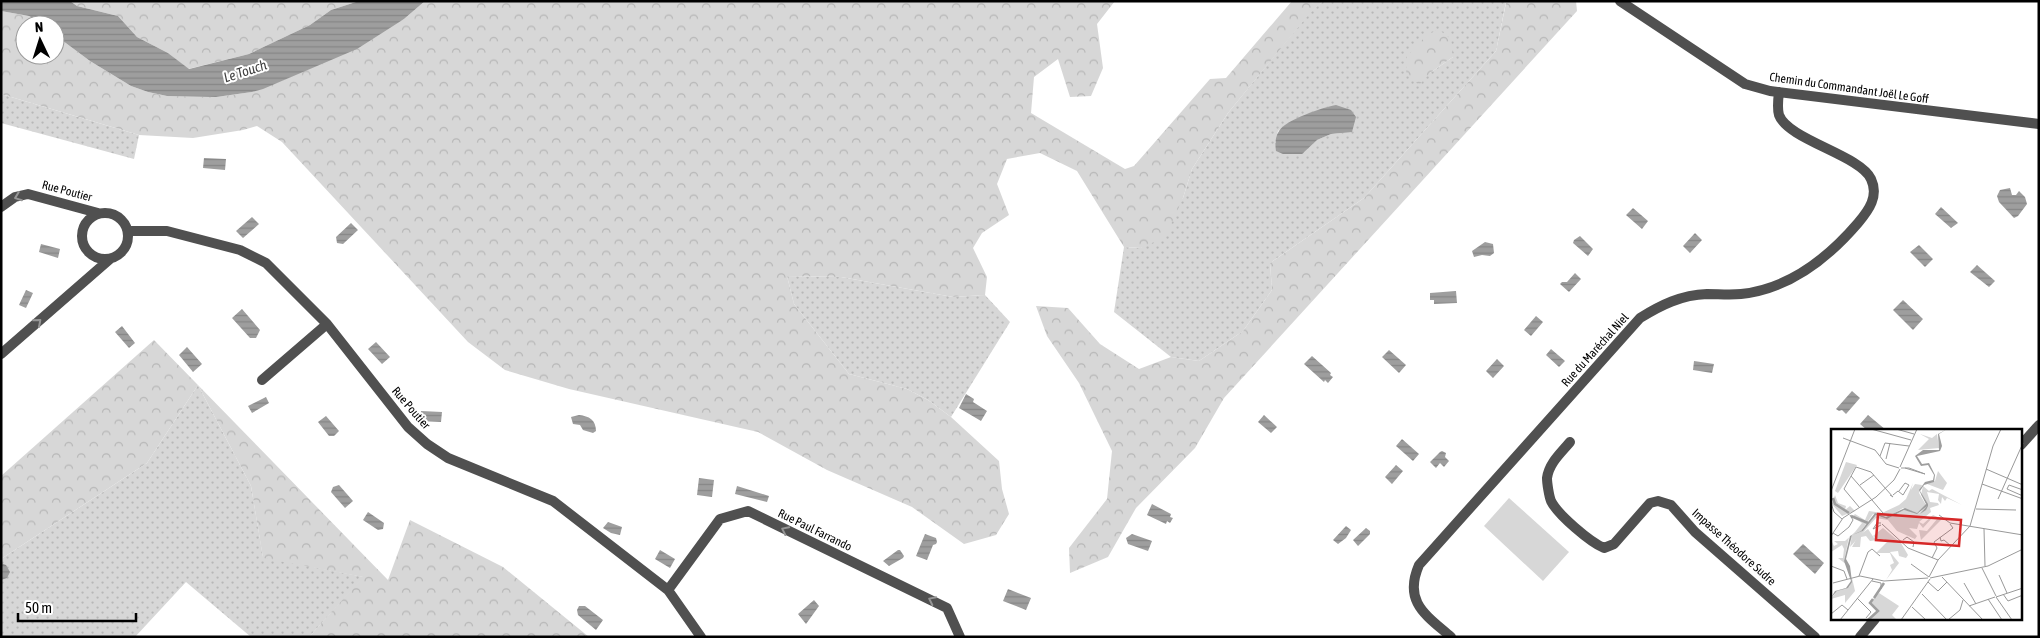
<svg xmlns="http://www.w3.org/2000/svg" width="2040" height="638" viewBox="0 0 2040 638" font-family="'Asap Condensed',sans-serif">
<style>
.grass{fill:url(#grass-dots);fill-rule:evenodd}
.forest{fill:url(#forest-crowns)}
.pitch{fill:#d7d7d7}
.water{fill:url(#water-rules)}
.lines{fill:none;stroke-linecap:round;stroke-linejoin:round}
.minor{stroke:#505050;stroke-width:10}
.oneway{stroke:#969696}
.labels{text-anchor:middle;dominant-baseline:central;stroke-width:4;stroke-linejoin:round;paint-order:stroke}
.street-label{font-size:12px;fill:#000;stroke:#fff}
.water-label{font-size:14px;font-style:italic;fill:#3f3f3f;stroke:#fff}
.inset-river{fill:none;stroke:#9e9e9e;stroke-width:2.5}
.inset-road{fill:none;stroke:#999;stroke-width:1}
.view{fill:#d62828;fill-opacity:0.15;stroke:#d62828;stroke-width:2.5}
.inset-edge{fill:none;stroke:#000;stroke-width:2.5}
</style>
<defs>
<pattern id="grass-dots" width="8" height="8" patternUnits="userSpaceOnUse" patternTransform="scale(1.25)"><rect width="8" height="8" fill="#d7d7d7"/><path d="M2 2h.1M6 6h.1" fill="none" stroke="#b7b7b7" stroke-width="1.8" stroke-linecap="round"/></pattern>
<pattern id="forest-crowns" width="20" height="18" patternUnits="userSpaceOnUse" patternTransform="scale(1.25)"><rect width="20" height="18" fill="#d7d7d7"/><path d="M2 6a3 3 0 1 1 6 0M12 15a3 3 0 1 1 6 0" fill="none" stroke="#b7b7b7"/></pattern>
<pattern id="water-rules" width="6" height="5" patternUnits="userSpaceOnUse" patternTransform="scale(1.25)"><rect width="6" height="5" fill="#9e9e9e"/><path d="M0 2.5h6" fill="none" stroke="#868686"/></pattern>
</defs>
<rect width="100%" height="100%" fill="#fff"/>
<path class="grass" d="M 1323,1 L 1506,2 L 1496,51 L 1364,198 L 1270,263 L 1272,290 L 1243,331 L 1199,361 L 1171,357 L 1114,312 L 1124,247 L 1141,248 L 1183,198 L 1192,169 L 1228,113 L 1310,12 ZM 1425,37 L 1453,57 L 1430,73 ZM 1284,126 L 1341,134 L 1331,134 L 1317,140 L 1275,143 L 1278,131 Z
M 1,94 L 139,135 L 134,159 L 1,123 Z
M 787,276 L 841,277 L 953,297 L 985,295 L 1010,322 L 951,417 L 928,400 L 907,389 L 849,374 L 794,304 Z
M 198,385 L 251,486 L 263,557 L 364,577 L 309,637 L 251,637 L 186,582 L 135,637 L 1,637 L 1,559 L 147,463 Z"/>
<path class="forest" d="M 70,1 L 359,1 L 331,10 L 310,25 L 249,54 L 188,69 L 168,53 L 137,37 L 118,16 L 77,6 Z
M 425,1 L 1115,1 L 1097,24 L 1103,68 L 1091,96 L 1070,97 L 1058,59 L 1034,77 L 1031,113 L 1125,169 L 1134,166 L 1210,79 L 1226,78 L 1292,1 L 1323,1 L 1310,13 L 1228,113 L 1192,169 L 1183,198 L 1165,237 L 1141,248 L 1124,247 L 1077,171 L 1040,153 L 1007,159 L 997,184 L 1009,215 L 982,233 L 973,248 L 987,277 L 985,295 L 953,297 L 841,277 L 787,276 L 794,304 L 849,374 L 907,389 L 928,400 L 951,417 L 999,461 L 1002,489 L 1009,514 L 996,535 L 964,544 L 912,507 L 827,470 L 758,432 L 569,389 L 505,370 L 468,342 L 282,142 L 257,126 L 243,130 L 193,138 L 139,135 L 1,94 L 1,11 L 29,16 L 45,25 L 25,25 L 25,55 L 55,55 L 55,35 L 90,61 L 131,86 L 148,92 L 167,96 L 216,97 L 252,92 L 288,78 L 404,19 Z
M 1504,1 L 1576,1 L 1577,11 L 1224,398 L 1195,448 L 1136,508 L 1108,557 L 1070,573 L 1069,548 L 1107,499 L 1112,451 L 1079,383 L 1047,336 L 1036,306 L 1068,308 L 1100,344 L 1139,369 L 1171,357 L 1199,361 L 1243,331 L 1272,290 L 1270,263 L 1364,198 L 1496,51 L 1506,3 Z
M 1438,29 L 1451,39 L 1453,57 L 1430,73 L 1419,85 L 1406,74 L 1407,56 L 1425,37 Z
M 154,340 L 388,580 L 410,520 L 503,567 L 589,637 L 309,637 L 363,577 L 263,558 L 251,486 L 198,385 L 147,463 L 1,559 L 1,476 Z"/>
<path class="pitch" d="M 1509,498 L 1569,552 L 1543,581 L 1484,526 Z"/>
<path class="water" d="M 1,1 L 70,1 L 77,6 L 118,16 L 137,37 L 168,53 L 189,69 L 249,54 L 310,25 L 331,10 L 359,1 L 425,1 L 404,19 L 357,49 L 263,89 L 252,92 L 216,97 L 167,96 L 148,92 L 131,86 L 90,61 L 55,35 L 55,25 L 45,25 L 29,16 L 1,11 Z
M 1336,105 L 1351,110 L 1356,117 L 1352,132 L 1331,134 L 1317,140 L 1302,154 L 1283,154 L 1276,151 C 1275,144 1275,137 1279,131 C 1285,120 1324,107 1336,105 Z
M 204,158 L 226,159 L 225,170 L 203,168 Z
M 2010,188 L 2012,195 L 2016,195 L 2019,191 L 2025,197 L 2027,204 L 2018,216 L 2014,218 L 1999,202 L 1997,196 L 2000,190 Z
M 1941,207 L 1958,223 L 1951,228 L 1935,214 Z
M 1633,208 L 1648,221 L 1642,229 L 1626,215 Z
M 252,217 L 259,224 L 243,238 L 236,231 Z
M 351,223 L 358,230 L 343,244 L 337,243 L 336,237 Z
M 1695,233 L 1702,240 L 1690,253 L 1683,246 Z
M 1580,236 L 1593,249 L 1588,256 L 1573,243 L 1574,240 Z
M 1485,242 L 1493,244 L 1494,253 L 1490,256 L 1482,255 L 1474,257 L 1472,251 Z
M 41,244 L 60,249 L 58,258 L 39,252 Z
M 1919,245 L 1933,259 L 1925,267 L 1910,252 Z
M 1977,265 L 1995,281 L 1989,287 L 1970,272 Z
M 1575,273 L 1581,279 L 1569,292 L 1560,284 L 1562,282 L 1567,282 Z
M 26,290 L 33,293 L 26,308 L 19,305 Z
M 1456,291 L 1457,303 L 1434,304 L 1434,300 L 1430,300 L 1430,293 Z
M 1903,300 L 1923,319 L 1913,330 L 1893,310 Z
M 242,309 L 260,330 L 256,338 L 250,338 L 232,318 Z
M 1536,316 L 1543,322 L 1531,336 L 1524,330 Z
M 122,326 L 135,343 L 129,348 L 115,332 Z
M 376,342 L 390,357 L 382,364 L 368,349 Z
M 187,347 L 202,364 L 193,372 L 179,355 Z
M 1551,349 L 1565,361 L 1559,367 L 1546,355 Z
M 1389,350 L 1406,365 L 1399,373 L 1382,357 Z
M 1312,356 L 1331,373 L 1330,375 L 1333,377 L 1328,383 L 1325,380 L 1324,382 L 1304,364 Z
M 1497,359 L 1504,366 L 1493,378 L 1486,371 Z
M 1694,361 L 1714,364 L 1712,373 L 1693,370 Z
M 1852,391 L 1860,398 L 1846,414 L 1842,410 L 1839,411 L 1836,409 Z
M 966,394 L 974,399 L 973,402 L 987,411 L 981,421 L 959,408 Z
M 266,397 L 269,403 L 252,413 L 248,406 Z
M 421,411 L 442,412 L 441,422 L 420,421 Z
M 579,415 C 589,416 596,420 596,431 L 593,433 L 583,430 L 580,425 L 573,424 L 571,417 Z
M 1264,415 L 1277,427 L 1271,433 L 1258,422 Z
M 1868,415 L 1886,430 L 1867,430 L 1860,424 Z
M 326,416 L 339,431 L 334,436 L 329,436 L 318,422 Z
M 1402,439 L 1419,454 L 1413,461 L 1396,446 Z
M 1442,451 L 1446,453 L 1445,457 L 1449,461 L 1444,467 L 1440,463 L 1436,468 L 1430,462 L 1440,452 Z
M 1396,465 L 1403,471 L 1392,484 L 1385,477 Z
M 699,478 L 714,480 L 712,497 L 697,495 Z
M 339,485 L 353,501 L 345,508 L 331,492 L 333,487 Z
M 737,486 L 769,496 L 767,502 L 735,494 Z
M 1152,504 L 1171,514 L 1170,517 L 1173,518 L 1170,523 L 1167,521 L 1166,524 L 1147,515 Z
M 368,512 L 384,523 L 383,529 L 378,530 L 363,520 Z
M 608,522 L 622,527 L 620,535 L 611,533 L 603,528 Z
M 1346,526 L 1351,530 L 1346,538 L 1338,544 L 1333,540 Z
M 1366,528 L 1370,531 L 1370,534 L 1358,546 L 1353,540 Z
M 925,534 L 936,538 L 937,542 L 936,544 L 933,545 L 927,560 L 916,556 Z
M 1132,534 L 1152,541 L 1148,551 L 1128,544 L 1126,538 Z
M 1803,544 L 1824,563 L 1815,574 L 1793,554 Z
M 660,550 L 675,559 L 670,568 L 655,559 Z
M 898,550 L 900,550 L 904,556 L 903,558 L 889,566 L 883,561 Z
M 1,563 L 6,565 L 10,572 L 7,578 L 1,580 Z
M 1008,589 L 1031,598 L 1026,610 L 1003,601 Z
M 814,600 L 819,606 L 806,624 L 798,614 Z
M 579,606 L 585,606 L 603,620 L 596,630 L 578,615 L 577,610 Z"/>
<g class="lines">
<path class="minor" d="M 1620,1 L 1745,84 L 1770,91 L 2039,124
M 1,207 L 15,197 L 28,194 L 98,213
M82 236a23 23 0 1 1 46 0a23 23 0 1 1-46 0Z
M 128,231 L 167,231 L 240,250 L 266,263 L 327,324 L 408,427 L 427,444 L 448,458 L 553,501 L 668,590 L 701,637
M 1,354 L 110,259
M 262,380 L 327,324
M 1570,442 C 1561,453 1549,463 1547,478 C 1547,483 1549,496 1551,501 C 1558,515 1590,542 1604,548 L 1614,544 L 1650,503 L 1658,501 L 1671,505 L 1695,532 L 1815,637
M 2021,445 L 2039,425
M 668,590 L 720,519 L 748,511 L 947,608 L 960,637
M 1451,637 C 1426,615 1403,602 1419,565 L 1640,318 C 1661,305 1681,295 1707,294 C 1718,294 1730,295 1741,294 C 1789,289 1828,258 1858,223 C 1869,210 1879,196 1871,179 C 1860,155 1788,140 1779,115 C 1777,108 1778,100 1779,92
M 1860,637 L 1875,619"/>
</g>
<defs><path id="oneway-chevron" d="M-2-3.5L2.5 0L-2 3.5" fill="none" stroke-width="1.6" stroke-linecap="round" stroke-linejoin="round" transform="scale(1.25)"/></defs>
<g class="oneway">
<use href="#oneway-chevron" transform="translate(18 197) rotate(159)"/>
<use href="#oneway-chevron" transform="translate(38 322) rotate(-41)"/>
<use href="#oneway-chevron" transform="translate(785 530) rotate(-154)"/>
<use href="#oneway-chevron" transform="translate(932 600) rotate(-154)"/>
</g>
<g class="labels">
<g class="street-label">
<text transform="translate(1849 88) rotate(8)">Chemin du Commandant Joël Le Goff</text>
<text transform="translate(67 191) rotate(15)">Rue Poutier</text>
<text transform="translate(1595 350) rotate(-48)">Rue du Maréchal Niel</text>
<text transform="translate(411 408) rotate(49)">Rue Poutier</text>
<text transform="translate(815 530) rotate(26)">Rue Paul Farrando</text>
<text transform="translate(1734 547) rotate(42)">Impasse Théodore Sudre</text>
</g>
<g class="water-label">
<text transform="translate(245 71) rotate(-18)">Le Touch</text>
</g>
</g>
<g transform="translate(1831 429)">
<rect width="191" height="191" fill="#fff"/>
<path d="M 89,5 L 101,9 L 106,5 L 108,19 L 87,21 L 98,10 ZM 15,33 L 26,36 L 7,64 L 4,62 ZM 37,100 L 43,109 L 54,101 L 60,110 L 56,113 L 53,110 L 39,112 L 35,107 L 30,108 L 29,118 L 21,118 L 27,107 ZM 48,164 L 68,177 L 61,186 L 66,191 L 38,191 L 47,182 L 39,173 Z" fill="#d7d7d7"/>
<path d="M 107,42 L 116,54 L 112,61 L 96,55 L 104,52 ZM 82,54 L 80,61 L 84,55 L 91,56 L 88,64 L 95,76 L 86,84 L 72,79 L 57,88 L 42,85 L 30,102 L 18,108 L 13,132 L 17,137 L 20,147 L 19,147 L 16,136 L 7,129 L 12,129 L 13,120 L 11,116 L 0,123 L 0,111 L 3,117 L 7,115 L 3,112 L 14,112 L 24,103 L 31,94 L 21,88 L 24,85 L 34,91 L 38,82 L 51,84 L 68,76 L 75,70 ZM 92,57 L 98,62 L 101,60 L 131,76 L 116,69 L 114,72 L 111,68 L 110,75 L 107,71 L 108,65 L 96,63 L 99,73 L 107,74 L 108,76 L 99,79 L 100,83 L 88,93 L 92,95 L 102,86 L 111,90 L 90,111 L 88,101 L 96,102 L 107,89 L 101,89 L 92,99 L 88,94 L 86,100 L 78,99 L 86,107 L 84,110 L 66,102 L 57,91 L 45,89 L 19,118 L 21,106 L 32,102 L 45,86 L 56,90 L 73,81 L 88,84 L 96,76 L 90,66 ZM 4,66 L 7,74 L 15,77 L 14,81 L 19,77 L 24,82 L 11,87 L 1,75 ZM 52,99 L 70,114 L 77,126 L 75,129 L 68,127 L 67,122 L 59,123 L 68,134 L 55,151 L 61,141 L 59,136 L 63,134 L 59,124 L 45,124 L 59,110 L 54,102 L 44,109 L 42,107 ZM 21,149 L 24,162 L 14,174 L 14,166 L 0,170 L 6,162 L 18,158 Z" fill="#d7d7d7"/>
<path d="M 116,0 L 108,5 L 111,17 L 109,22 L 86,27 L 91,35 L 98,34 L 104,46 L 103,53 L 93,56 L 89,62 L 97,75 L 97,77 L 95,81 L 89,85 L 96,77 L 86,85 L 73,81 L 56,90 L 45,86 L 32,102 L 21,106 L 15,130 L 19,137 L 21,153 L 17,159 L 6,162 L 0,169 L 4,162 L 15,159 L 20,152 L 13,132 L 19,107 L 30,102 L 44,84 L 55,88 L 74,79 L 86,84 L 95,75 L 88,61 L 94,53 L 102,51 L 103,46 L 97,36 L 90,37 L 84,27 L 92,21 L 108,21 L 107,5 Z" fill="#9e9e9e"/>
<path class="inset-river" d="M 2,69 L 4,75 L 18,84M 20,87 L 37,94M 43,169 L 53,154M 37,191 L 47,182 L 39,174 L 42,170"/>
<path class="inset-road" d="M 40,0 L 80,11M 65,0 L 83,5M 12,9 L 44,21 L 55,35 L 68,39M 49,27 L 54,14 L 78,17M 55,30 L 59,14M 69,38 L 86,0M 70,39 L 78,39 L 94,45 L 74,39M 155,40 L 192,56M 20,47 L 41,71M 151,55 L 192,70M 29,56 L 43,46M 192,61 L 178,56 L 176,60 L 192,67M 0,62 L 24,0M 62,66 L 67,62 L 72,66 L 78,56 L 74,54 L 68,62M 167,70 L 192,14M 41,71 L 52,84M 0,74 L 3,83 L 11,90M 28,78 L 13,60 L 25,38 L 40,43 L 62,68 L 59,66M 145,80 L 185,81M 108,86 L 119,94 L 192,106M 50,94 L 46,94 L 42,100 L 50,96M 51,95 L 77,119 L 107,131M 153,100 L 154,137M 2,104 L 7,107 L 18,98 L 22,91 L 19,86M 0,107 L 12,89 L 45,68 L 63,51 L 69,40M 109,108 L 110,112 L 113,111 L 120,117M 72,111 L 76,108 L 83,113 L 82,118M 101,129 L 106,119 L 103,113 L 122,99 L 119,95M 80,135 L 98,148M 0,137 L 13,142 L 16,150M 151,139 L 165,167M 168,146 L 176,164M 28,147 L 37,123 L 41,120 L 49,127M 98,148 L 107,131 L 139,97 L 162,17 L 170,0M 111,148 L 152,191M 99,149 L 157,137 L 192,120M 41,152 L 50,154 L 50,160M 97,153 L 107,162 L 116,153M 2,154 L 29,147 L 53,152 L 97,149M 133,154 L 145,175M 91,165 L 116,191M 172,165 L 177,172 L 192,166M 165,168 L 181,191M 165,168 L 192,159M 26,169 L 40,183 L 35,189M 157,170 L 171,191M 138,177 L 164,168M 81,178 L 95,191M 0,185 L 11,176 L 17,181M 9,191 L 42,150M 70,191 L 99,150M 117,191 L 129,181 L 132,171"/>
<path class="view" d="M 47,85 L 130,91 L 128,117 L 45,111 Z"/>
<rect width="191" height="191" class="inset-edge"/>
</g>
<rect width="2040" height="638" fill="none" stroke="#000000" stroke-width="5"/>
<g transform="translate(40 40) rotate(356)"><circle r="24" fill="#ffffff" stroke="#999999"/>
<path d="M0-4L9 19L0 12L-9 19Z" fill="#000000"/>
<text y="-8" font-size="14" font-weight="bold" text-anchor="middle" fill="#000000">N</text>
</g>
<path d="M18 613v8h118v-8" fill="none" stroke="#000000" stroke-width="2.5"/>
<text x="25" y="613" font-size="15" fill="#000000" stroke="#ffffff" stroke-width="4" paint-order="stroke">50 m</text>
</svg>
